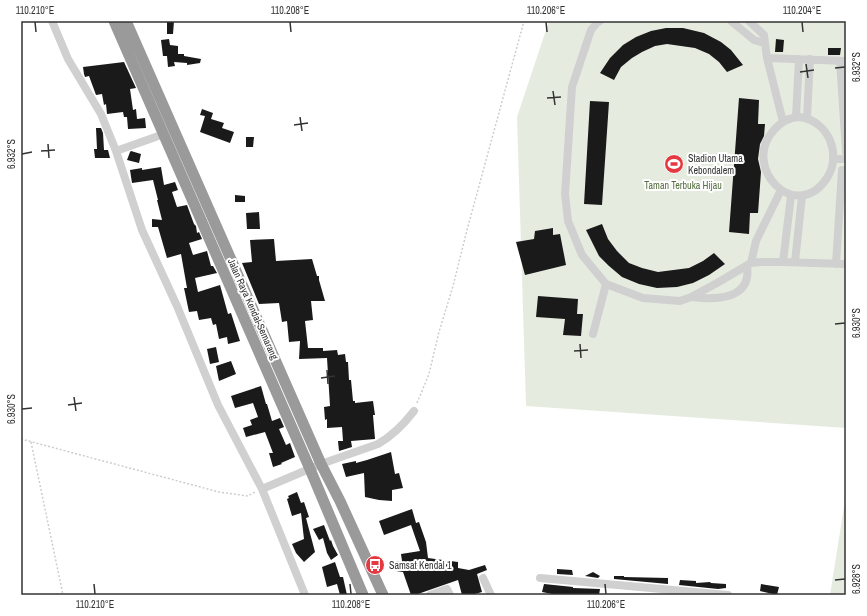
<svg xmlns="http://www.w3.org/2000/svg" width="867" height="616" viewBox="0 0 867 616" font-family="'Archivo Narrow',sans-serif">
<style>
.green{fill:#e5ecdf}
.building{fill:#1a1a1a}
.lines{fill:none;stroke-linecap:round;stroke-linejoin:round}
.path{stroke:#cdcdcd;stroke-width:1.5;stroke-dasharray:2 2;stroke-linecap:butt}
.minor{stroke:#d0d0d0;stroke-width:8}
.highway{stroke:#9a9a9a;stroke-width:11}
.ticks{fill:none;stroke:#333;stroke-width:1.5}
.labels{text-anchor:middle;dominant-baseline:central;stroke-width:4;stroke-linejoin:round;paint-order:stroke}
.poi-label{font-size:10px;fill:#333;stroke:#fff;text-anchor:start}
.park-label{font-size:10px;fill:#546f3f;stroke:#fff}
.street-label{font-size:10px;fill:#333;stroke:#fff}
.neatline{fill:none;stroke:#333;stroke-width:1.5}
.ticks-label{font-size:10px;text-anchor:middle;fill:#333}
</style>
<rect width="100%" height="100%" fill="#fff"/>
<path class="green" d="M 549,21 L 846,21 L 846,428 L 526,406 L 517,117 Z
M 846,494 L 846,595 L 830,595 Z"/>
<path class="building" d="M 167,21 L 174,21 L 173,34 L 167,34 Z
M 666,28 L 683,28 L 704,33 L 721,42 L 731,50 L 743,65 L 727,72 L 719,62 L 709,54 L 695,48 L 667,44 L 655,46 L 642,52 L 632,58 L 621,67 L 614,80 L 600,73 L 610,58 L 623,45 L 636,37 L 651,31 Z
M 169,39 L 170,45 L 178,46 L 178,54 L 184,54 L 184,56 L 201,59 L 200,63 L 187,65 L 187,63 L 174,62 L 175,66 L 168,67 L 167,56 L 163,56 L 161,40 Z
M 776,39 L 784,40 L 783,52 L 775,52 Z
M 828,48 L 841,48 L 840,55 L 828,55 Z
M 124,62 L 136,88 L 130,89 L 133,110 L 136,109 L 137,119 L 145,118 L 146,128 L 128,129 L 127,117 L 124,117 L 123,112 L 107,114 L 106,104 L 104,105 L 102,94 L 96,95 L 89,76 L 85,77 L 84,74 L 83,67 Z
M 739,98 L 759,100 L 758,124 L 765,124 L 764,136 L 760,144 L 758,159 L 761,172 L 758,213 L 750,213 L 749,234 L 729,232 Z
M 590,101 L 609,102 L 602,205 L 584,204 Z
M 202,109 L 213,113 L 211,119 L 224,123 L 222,128 L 234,132 L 230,143 L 200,132 L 205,116 L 200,115 Z
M 96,128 L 101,128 L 103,133 L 104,150 L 108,150 L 110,158 L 95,158 L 94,149 L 97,149 Z
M 246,137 L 254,137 L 253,147 L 246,147 Z
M 131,151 L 141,154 L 139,163 L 127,160 L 130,152 Z
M 161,167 L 164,185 L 175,182 L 178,190 L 172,192 L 177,207 L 187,205 L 194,224 L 196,226 L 197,233 L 199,232 L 202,239 L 189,243 L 193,255 L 207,251 L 211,266 L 213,266 L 217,273 L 195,278 L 198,292 L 220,285 L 228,314 L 231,313 L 240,341 L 228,344 L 227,337 L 219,339 L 216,324 L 213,325 L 211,318 L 199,320 L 197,311 L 189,312 L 184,288 L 187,288 L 181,254 L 167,258 L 158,227 L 152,227 L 152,219 L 162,220 L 157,200 L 158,200 L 153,180 L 132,183 L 130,170 L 142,168 L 142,170 Z
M 235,195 L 245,196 L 245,202 L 235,202 Z
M 259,212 L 260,229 L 247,229 L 246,213 Z
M 602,224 L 608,239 L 617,251 L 629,263 L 642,268 L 658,272 L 689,268 L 703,261 L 714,253 L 725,264 L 709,275 L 693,283 L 677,287 L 657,288 L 639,284 L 622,277 L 609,266 L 599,256 L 586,230 Z
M 553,228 L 553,235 L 560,234 L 566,265 L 525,275 L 516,242 L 534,239 L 535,231 Z
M 274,239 L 276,261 L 312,259 L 317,276 L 319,276 L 319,280 L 325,301 L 311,301 L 313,320 L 305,321 L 308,348 L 323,348 L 323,351 L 337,350 L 338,355 L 345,354 L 346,362 L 348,362 L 349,380 L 351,380 L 353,401 L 355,401 L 355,403 L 373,401 L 375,415 L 373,415 L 375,439 L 351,441 L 352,447 L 339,451 L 338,441 L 343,441 L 342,427 L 327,428 L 327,419 L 325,420 L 324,407 L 330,406 L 327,358 L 299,359 L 300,341 L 289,342 L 287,321 L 282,322 L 279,303 L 259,304 L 242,263 L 252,262 L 250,240 Z
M 538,296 L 578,299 L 577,314 L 583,314 L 581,336 L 563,335 L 565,319 L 536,317 Z
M 216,347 L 219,362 L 210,364 L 207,349 Z
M 231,361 L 236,374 L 219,381 L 216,366 Z
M 261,386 L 266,404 L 267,404 L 272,421 L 280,418 L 284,427 L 279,429 L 286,445 L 290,443 L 295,457 L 281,463 L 282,464 L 273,467 L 269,453 L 273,453 L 265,432 L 246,437 L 243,428 L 252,425 L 250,420 L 258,417 L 253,403 L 235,408 L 231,396 Z
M 391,452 L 395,474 L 399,473 L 403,488 L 392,490 L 392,501 L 379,500 L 365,497 L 364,473 L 346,477 L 342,464 L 356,461 L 356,463 L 367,460 Z
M 297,492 L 301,503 L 304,502 L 309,517 L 306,518 L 315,552 L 304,562 L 296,553 L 292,544 L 304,539 L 301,513 L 292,516 L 287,499 L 289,498 L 288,496 Z
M 412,509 L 416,523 L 419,522 L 426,542 L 428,558 L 458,562 L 458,568 L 469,570 L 485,565 L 487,570 L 477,574 L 482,592 L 475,594 L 476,595 L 462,595 L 458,580 L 415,595 L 411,595 L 403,572 L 396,571 L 397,561 L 402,561 L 401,554 L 420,551 L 411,525 L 384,535 L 379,521 Z
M 324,525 L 330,541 L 331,540 L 333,546 L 338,555 L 331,560 L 327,553 L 323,538 L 319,540 L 313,529 Z
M 335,562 L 340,577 L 343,577 L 347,595 L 340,595 L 337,584 L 327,587 L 322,567 Z
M 557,569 L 572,570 L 573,575 L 557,574 Z
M 593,572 L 600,576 L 598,578 L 585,576 Z
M 614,576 L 624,576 L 624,577 L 668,578 L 668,584 L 614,579 Z
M 680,580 L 696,581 L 696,583 L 710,582 L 711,583 L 726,584 L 726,588 L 718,589 L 679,585 Z
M 544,584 L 573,587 L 573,588 L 600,589 L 599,595 L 552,594 L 542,592 Z
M 761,584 L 779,587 L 777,595 L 760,591 Z"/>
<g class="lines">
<path class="path" d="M 417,403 L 429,374 L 439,332 L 453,286 L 467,230 L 524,21
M 21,439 L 219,492 L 248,496 L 255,492
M 31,442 L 63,595"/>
<path class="minor" d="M 52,21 L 68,59 L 101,114 L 116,151 L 142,230 L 177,306 L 218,405 L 262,489 L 305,595
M 600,21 L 597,23 L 591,30 L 572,87 L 565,194 L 568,221 L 582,255 L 606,284 L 643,298 L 680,301 L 691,297 L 717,283 L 751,263 L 761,262 L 783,262 L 846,264
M 731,21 L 754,40 L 764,43
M 749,21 L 764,35 L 767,58 L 846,61
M 767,58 L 783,122
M 840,61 L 846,152
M 796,117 L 799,59
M 800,117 C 829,121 842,155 827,178 C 796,225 740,167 774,130 C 781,122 790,117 800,117 Z
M 807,118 L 810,59
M 116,151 L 164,134
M 833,159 L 846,159
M 783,262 L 791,196
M 795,262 L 802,196
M 751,263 L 756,241 L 781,190
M 836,264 L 842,170
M 692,297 C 715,300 752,300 747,266
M 593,334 L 606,284
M 262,489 L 321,464 L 378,444 C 392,436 404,424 414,411
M 483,578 L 491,595
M 540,578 L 728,595
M 430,595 L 447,589 L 450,595"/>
<path class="highway" d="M 114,21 L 310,469 L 363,595
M 126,21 L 321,464 L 340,501 L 383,595"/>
</g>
<path class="ticks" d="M 35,22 L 36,32M 290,22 L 291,32M 546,22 L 547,32M 802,22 L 803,32M 806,64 L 808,78M 835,68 L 845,67M 800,72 L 814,70M 553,91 L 555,105M 547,98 L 561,97M 300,117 L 302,131M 294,125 L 308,123M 48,144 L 49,158M 41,151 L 55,150M 22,154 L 32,152M 835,324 L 845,323M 580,344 L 581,358M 574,351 L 588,350M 327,370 L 328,384M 321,378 L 335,376M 74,397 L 76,411M 68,405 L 82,403M 22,409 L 32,408M 835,580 L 845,579M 94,584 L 95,594M 350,584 L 351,594M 605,584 L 606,594"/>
<defs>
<g id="stadium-disc" transform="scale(1)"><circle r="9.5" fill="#e53942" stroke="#fff"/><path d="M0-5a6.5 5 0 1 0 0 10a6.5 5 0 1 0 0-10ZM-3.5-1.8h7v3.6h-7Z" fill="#fff"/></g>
<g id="bus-disc" transform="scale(1)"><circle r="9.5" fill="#e53942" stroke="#fff"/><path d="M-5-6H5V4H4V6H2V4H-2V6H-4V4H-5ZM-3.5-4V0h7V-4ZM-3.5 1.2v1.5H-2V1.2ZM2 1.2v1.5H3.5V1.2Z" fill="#fff"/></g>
</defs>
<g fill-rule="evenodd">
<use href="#stadium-disc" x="674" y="164"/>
<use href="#bus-disc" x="375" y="565"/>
</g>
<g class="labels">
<g class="poi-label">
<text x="688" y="158">Stadion Utama<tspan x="688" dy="12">Kebondalem</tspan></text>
<text x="389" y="565">Samsat Kendal 1</text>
</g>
<g class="park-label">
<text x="683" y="185">Taman Terbuka Hijau</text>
</g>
<g class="street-label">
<text transform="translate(253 309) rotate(66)">Jalan Raya Kendal-Semarang</text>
</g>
</g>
<rect width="867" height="616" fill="none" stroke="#ffffff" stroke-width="44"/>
<rect x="22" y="22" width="823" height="572" class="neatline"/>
<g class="ticks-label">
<text x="35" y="14">110.210°E</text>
<text x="290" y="14">110.208°E</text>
<text x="546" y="14">110.206°E</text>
<text x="802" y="14">110.204°E</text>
<text transform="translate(856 67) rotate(-90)" y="4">6.932°S</text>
<text transform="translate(11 154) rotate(-90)" y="4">6.932°S</text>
<text transform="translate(856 323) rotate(-90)" y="4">6.930°S</text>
<text transform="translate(11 409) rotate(-90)" y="4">6.930°S</text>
<text transform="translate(856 579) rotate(-90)" y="4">6.928°S</text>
<text x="95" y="608">110.210°E</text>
<text x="351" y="608">110.208°E</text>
<text x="606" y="608">110.206°E</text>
</g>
</svg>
